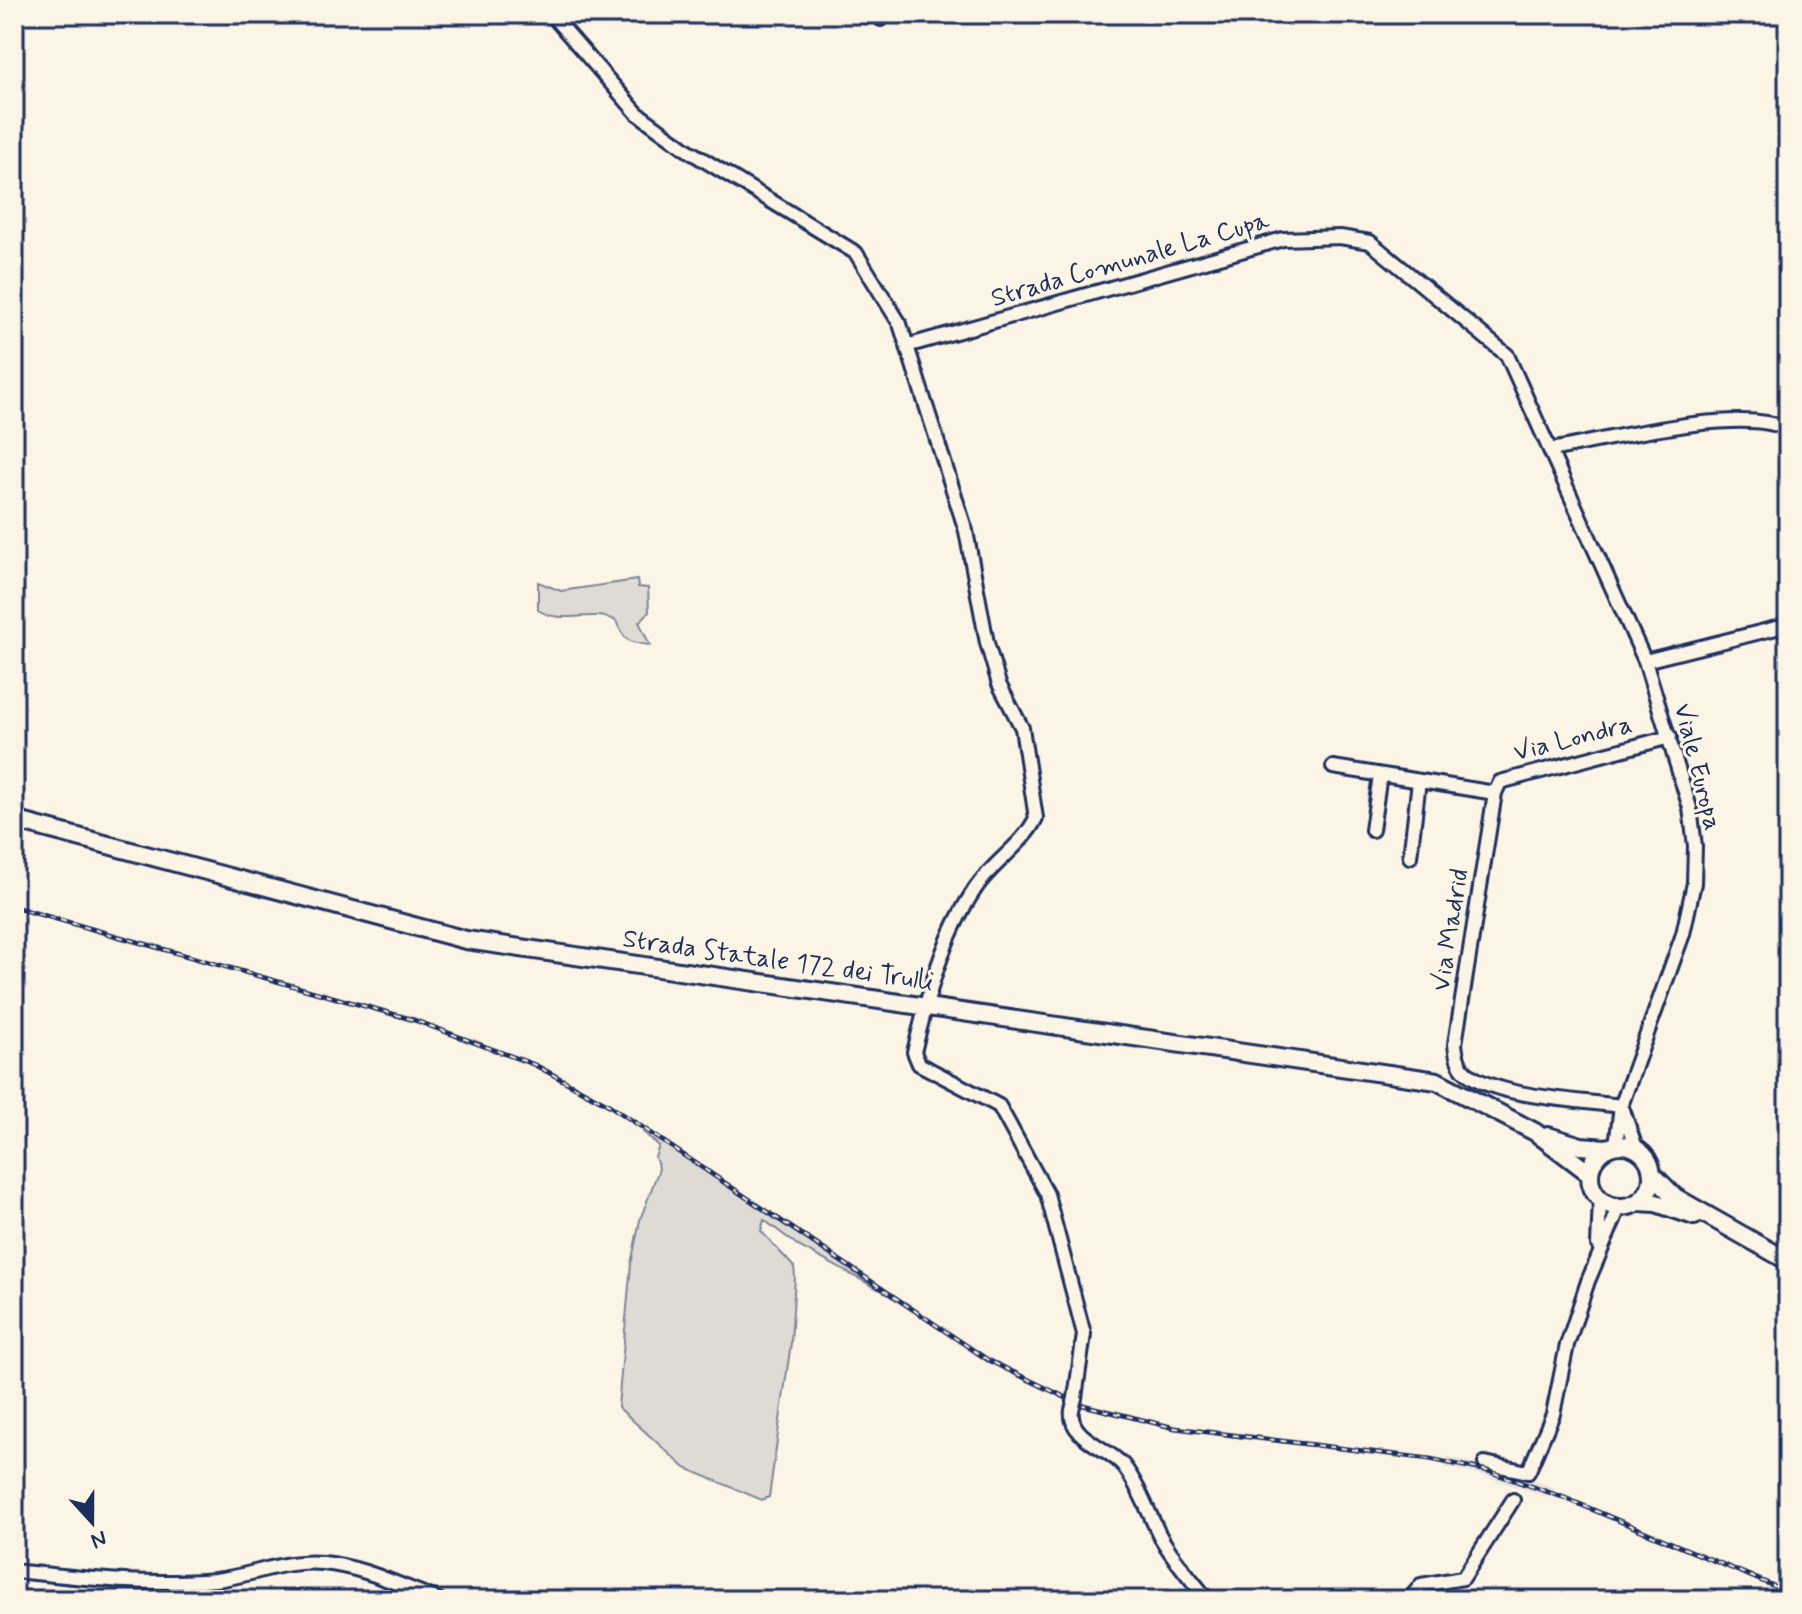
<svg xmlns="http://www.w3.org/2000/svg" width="1802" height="1614" viewBox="0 0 1802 1614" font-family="Mynerve,sans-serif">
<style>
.built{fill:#ece7dc}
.green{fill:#dfdbd4;stroke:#7d8599;stroke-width:2}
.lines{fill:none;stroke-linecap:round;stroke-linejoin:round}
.minor-casing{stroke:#1b2f5e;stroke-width:18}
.major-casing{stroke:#1b2f5e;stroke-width:22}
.minor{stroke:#fcf5e5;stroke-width:12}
.major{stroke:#fcf5e5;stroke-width:16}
.rail-casing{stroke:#1b2f5e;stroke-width:5}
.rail{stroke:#fcf5e5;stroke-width:2;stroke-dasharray:6;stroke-linecap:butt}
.minor-bridge-casing{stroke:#1b2f5e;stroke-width:18;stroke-linecap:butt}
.minor-bridge{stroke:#fcf5e5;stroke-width:12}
.labels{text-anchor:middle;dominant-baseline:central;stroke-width:6;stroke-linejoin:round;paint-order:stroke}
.street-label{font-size:26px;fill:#1b2f5e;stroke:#fcf5e5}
</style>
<rect width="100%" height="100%" fill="#fcf5e5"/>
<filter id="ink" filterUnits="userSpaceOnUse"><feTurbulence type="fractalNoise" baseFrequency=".0125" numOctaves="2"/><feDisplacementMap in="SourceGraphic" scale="16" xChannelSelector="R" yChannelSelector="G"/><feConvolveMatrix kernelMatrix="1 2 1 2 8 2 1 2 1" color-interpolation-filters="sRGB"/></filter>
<g filter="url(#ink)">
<path class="built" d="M 1447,1456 L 1529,1478 L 1555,1488 L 1549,1498 L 1484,1476 L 1445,1467 Z"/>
<path class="green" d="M 637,580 L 638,587 L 648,588 L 649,612 L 639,622 L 650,645 C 629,643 624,641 616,621 C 591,608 563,626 538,610 L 538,582 L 561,591 Z
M 645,1130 L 880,1290 L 800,1247 L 764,1220 L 761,1231 L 794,1267 L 795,1277 L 791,1343 L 769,1497 L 762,1500 L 685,1468 L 618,1407 L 631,1264 L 640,1220 L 659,1169 L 655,1157 L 659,1146 L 643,1132 Z"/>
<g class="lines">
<g class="minor-casing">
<path id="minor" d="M 551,14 L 637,113 L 689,151 L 856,253 L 900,324 L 966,531 L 987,643 L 999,684 L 1022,728 L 1036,818 C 1023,845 992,863 975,889 C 942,938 928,995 914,1052 L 919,1064 L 999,1106 L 1047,1194 L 1084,1334 L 1075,1398
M 879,14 L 881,19
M 910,345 L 1283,239 L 1340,237 L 1370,242 L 1507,355 L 1645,661 L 1690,808 L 1695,846 L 1694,883 L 1683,934 L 1621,1106 L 1616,1145
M 1551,450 C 1601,441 1747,404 1788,430
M 1645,661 L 1788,625
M 1333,767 L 1495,793
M 1372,830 L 1380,775
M 1410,857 L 1419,781
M 1621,1106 C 1581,1100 1498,1098 1467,1073 C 1458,1066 1456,1055 1455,1044 L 1495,793 L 1500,782 L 1670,737
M 1623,1110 L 1636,1148
M 1598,1245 L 1600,1200
M 1072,1410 C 1068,1438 1107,1447 1123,1465 C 1139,1486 1148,1512 1160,1536 C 1173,1559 1191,1579 1208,1600
M 1485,1463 L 1528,1472 L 1530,1468 L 1553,1414 L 1567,1345 L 1588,1281 L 1619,1208
M 14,1571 C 80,1578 148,1586 215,1580 C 253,1576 284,1559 323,1563 C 365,1567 400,1586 439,1600
M 1409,1600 L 1421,1585 L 1463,1578 L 1513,1500"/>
</g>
<g class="major-casing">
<path id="major" d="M 14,820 L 466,940 L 1437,1081 L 1535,1132 L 1589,1173
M 1548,1136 L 1581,1146 L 1606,1148
M1590 1176a31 31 0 1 1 62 0a31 31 0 1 1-62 0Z
M 1652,1174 L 1675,1197 L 1788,1261
M 1639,1202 L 1656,1203 L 1694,1216"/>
</g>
<use href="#minor" class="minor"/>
<use href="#major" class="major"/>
<g class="rail-casing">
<path id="rail" d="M 14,907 L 414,1020 L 535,1065 L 609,1105 L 988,1360 L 1079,1404 L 1175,1428 L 1430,1459 L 1488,1471 L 1565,1498 L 1788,1592"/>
</g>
<use href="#rail" class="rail"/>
<g class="minor-bridge-casing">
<path id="minor-bridge" d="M 1072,1410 L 1075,1398"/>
</g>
<use href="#minor-bridge" class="minor-bridge"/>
</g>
</g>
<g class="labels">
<g class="street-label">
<text transform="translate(1130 260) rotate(-16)">Strada Comunale La Cupa</text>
<text transform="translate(1573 739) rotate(-14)">Via Londra</text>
<text transform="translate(1697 767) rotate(76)">Viale Europa</text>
<text transform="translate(1451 930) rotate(-81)">Via Madrid</text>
<text transform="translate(778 961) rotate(8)">Strada Statale 172 dei Trulli</text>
</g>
</g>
<rect width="1802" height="1614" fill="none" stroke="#fcf5e5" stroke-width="48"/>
<rect x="24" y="24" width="1754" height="1566" fill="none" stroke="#1b2f5e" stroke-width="3" filter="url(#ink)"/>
<g transform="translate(92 1522) rotate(159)" stroke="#fcf5e5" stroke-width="6" paint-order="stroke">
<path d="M0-6L14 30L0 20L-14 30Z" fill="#1b2f5e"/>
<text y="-12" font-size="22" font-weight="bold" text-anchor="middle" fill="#1b2f5e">N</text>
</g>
</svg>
